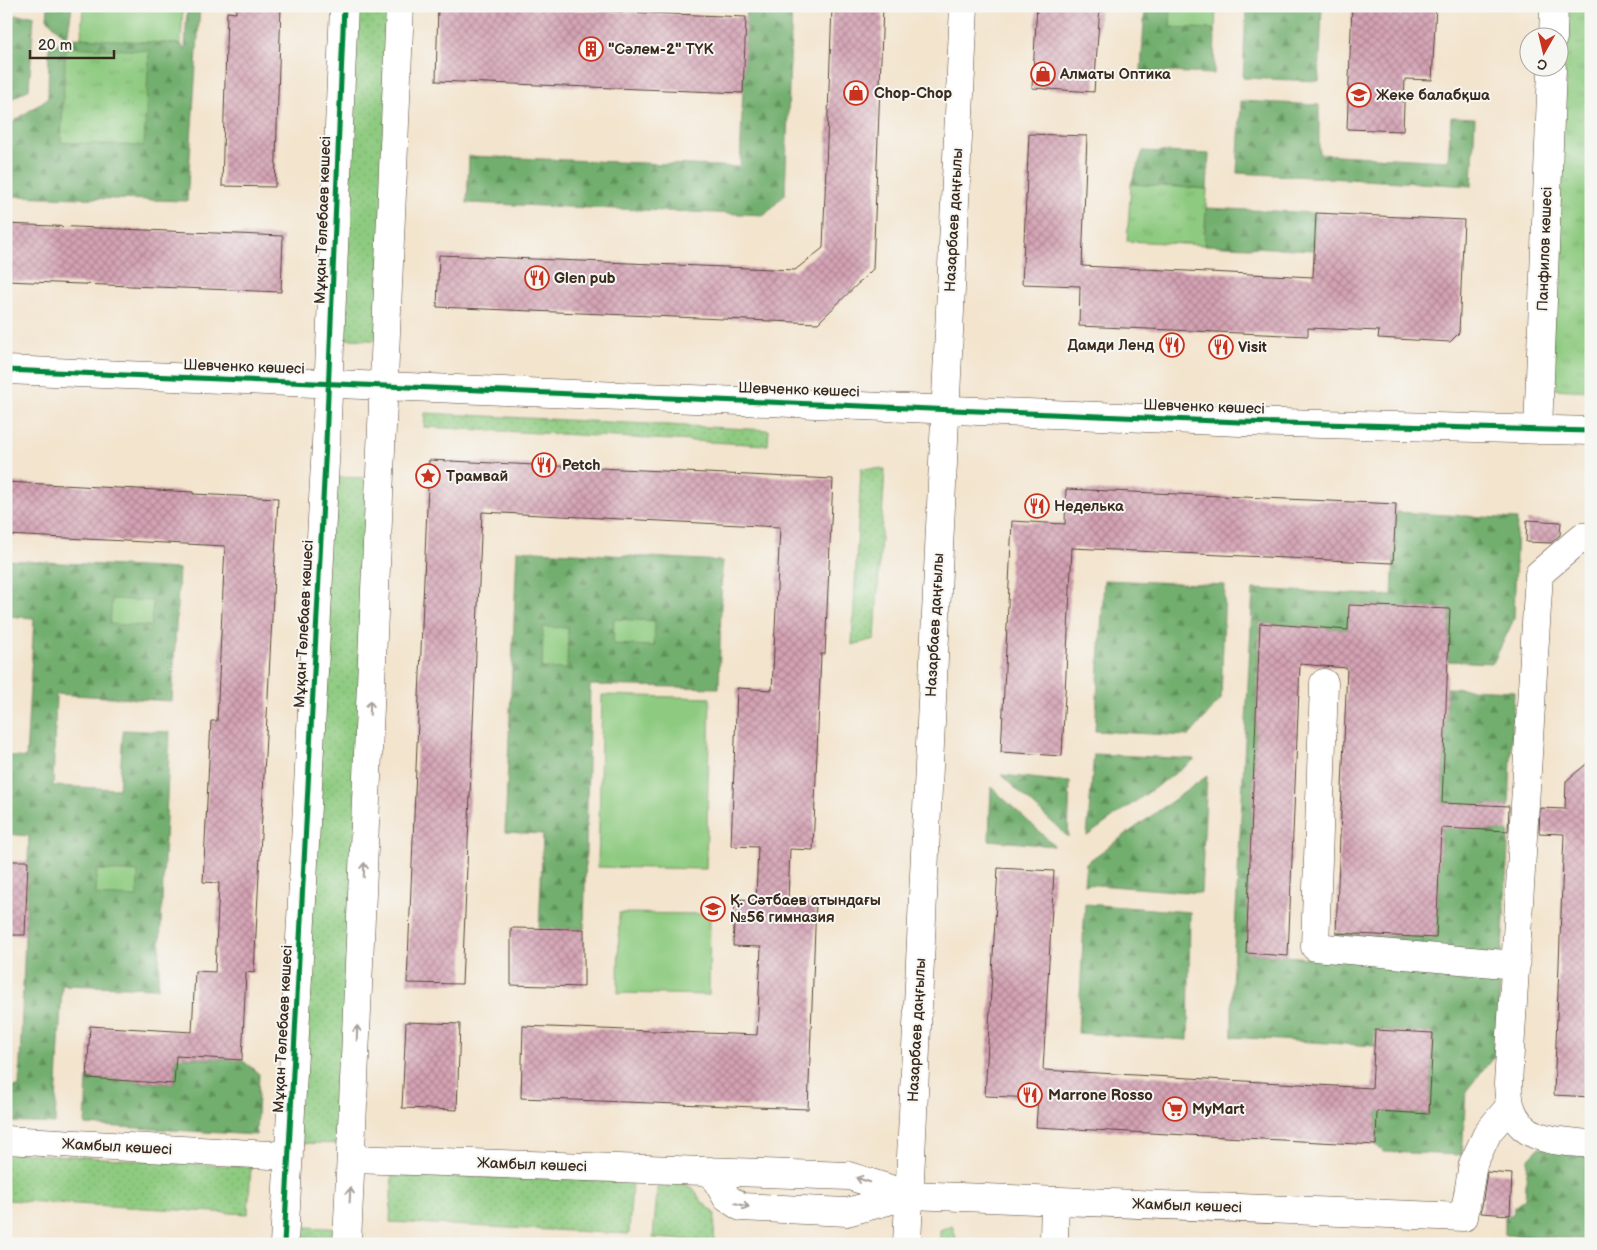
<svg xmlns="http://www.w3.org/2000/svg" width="1597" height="1250" viewBox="0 0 1597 1250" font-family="'Balsamiq Sans',sans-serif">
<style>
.grass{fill:url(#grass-dots);stroke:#647a4f}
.forest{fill:url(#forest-firs);stroke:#566c46}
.park{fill:url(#park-tufts);stroke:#647a4f}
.pitch{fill:#8ecb80;stroke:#647a4f}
.building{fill:url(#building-cross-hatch)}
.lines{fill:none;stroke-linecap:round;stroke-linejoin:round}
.minor-casing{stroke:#574638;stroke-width:29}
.major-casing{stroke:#574638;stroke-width:29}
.minor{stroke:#fff;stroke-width:28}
.major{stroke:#fff;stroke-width:28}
.cycleway-casing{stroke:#f6f6f2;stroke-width:8}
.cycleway{stroke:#00873e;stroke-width:5}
.oneway{stroke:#a79f9a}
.labels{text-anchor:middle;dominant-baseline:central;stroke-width:4;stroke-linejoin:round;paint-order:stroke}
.poi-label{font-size:15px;font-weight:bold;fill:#3b2a1e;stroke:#f6f6f2;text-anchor:start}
.street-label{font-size:15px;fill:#3b2a1e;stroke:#f6f6f2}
</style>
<defs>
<pattern id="grass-dots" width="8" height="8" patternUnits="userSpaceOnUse" patternTransform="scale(1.25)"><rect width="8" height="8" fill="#8ecb80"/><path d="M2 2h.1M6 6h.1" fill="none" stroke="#7bae6e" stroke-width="1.8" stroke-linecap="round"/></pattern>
<pattern id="forest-firs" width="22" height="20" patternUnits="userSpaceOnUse" patternTransform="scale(1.25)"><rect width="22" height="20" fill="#72af6e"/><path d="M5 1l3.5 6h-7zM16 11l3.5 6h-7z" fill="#5f8f5a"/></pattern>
<pattern id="park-tufts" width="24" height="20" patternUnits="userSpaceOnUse" patternTransform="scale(1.25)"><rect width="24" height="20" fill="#8ecb80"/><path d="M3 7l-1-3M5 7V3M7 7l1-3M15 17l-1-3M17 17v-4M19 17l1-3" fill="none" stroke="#7bae6e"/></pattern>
<pattern id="building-cross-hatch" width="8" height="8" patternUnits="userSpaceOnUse" patternTransform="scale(1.25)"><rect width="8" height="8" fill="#d4a2b4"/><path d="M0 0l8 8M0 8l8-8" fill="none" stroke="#ad8492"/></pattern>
</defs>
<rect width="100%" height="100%" fill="#f6f6f2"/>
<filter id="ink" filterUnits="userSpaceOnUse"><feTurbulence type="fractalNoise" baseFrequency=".02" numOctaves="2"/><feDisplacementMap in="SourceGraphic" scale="10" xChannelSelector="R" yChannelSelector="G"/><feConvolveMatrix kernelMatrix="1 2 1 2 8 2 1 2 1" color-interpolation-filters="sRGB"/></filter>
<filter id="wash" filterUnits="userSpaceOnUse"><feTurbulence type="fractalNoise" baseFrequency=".0096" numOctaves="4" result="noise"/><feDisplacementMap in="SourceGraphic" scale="20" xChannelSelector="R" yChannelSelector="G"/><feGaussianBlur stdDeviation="1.12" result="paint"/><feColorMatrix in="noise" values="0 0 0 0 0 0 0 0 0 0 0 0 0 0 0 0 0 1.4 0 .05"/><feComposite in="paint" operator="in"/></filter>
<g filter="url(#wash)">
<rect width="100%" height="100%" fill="#f3e4cd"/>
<path class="grass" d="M 344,6 L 400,6 L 386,341 L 331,338 Z
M 425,413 L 769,430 L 768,445 L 424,427 Z
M 861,468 L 885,469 L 875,639 L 852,645 Z
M 325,477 L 380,478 L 352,1144 L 289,1143 Z
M 6,1152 L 251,1167 L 248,1214 L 6,1200 Z
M 392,1175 L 632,1181 L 629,1234 L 390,1222 Z
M 658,1181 L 678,1182 L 693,1188 L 702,1202 L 715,1213 L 714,1242 L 653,1238 Z
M 952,1225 L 958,1244 L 940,1244 L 940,1230 Z
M 285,1226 L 348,1229 L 347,1244 L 284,1244 Z"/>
<path class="forest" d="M 48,6 L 72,6 L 67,39 L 81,38 L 181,44 L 185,51 L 187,6 L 200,6 L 187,201 L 10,196 L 6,190 L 6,127 L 48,98 L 49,48 L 67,39 L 47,19 Z
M 746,6 L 792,6 L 785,194 L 765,215 L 467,203 L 469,156 L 740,167 Z
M 1145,6 L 1171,6 L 1170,27 L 1215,29 L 1214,74 L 1141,71 Z
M 1246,6 L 1322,6 L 1319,81 L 1243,78 Z
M 6,15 L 34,16 L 29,89 L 6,102 Z
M 1241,101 L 1319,105 L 1319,154 L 1448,161 L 1451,117 L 1475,118 L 1472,186 L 1237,173 Z
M 1143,151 L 1209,154 L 1207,189 L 1131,184 Z
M 1206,208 L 1316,213 L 1315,250 L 1204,245 Z
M 1396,512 L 1517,519 L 1514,619 L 1493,663 L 1448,661 L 1450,609 L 1350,605 L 1348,630 L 1260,623 L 1246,953 L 1336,960 L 1336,934 L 1436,938 L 1441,828 L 1509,831 L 1496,1054 L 1466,1091 L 1462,1155 L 1383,1152 L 1376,1145 L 1377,1111 L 1429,1114 L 1433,1033 L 1376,1030 L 1375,1046 L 1232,1037 L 1232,987 L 1253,589 L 1392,596 Z
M 517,550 L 722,561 L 719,688 L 590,685 L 584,929 L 539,929 L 543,834 L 505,832 Z
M 6,560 L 179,569 L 172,701 L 56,694 L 53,786 L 119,789 L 123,730 L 170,732 L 158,988 L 62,985 L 55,1124 L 6,1122 L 6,1087 L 19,1087 L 29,836 L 6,834 L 6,755 L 26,758 L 34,618 L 6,616 Z
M 1104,580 L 1225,585 L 1221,699 L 1189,736 L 1095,731 Z
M 1447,688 L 1514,691 L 1509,806 L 1442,803 Z
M 1094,754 L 1195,759 L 1087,836 Z
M 1001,775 L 1070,782 L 1068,837 Z
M 1207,776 L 1201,893 L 1084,884 L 1086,863 Z
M 991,787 L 1054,845 L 1054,846 L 989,840 Z
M 1085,904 L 1190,912 L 1188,1040 L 1078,1033 Z
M 176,1057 L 242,1060 L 259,1074 L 256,1135 L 85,1125 L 87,1078 L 174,1084 Z
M 1539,1148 L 1591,1155 L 1591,1240 L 1505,1235 L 1505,1214 L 1513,1215 L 1514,1207 L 1525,1199 L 1528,1159 Z"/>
<path class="park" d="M 1566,6 L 1591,6 L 1591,391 L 1551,389 L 1557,148 Z
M 66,47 L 149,51 L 144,146 L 61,142 Z
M 1131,184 L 1207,189 L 1204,245 L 1127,241 Z"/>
<path class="pitch" d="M 83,6 L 183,6 L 181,44 L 81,38 Z
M 1171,6 L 1216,6 L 1215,29 L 1170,27 Z
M 112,599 L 153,601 L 151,626 L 110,624 Z
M 614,619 L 655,621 L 654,646 L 613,644 Z
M 543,627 L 568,628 L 567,669 L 542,668 Z
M 602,695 L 710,698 L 706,869 L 598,867 Z
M 97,870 L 138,872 L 137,897 L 96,895 Z
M 619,913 L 710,914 L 709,995 L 618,993 Z"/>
<g id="blocks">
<path class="building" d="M 236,6 L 281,6 L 275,187 L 222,186 L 227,12 L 236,13 Z
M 438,6 L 529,6 L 528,8 L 746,17 L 743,93 L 436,81 Z
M 832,6 L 883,6 L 873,269 L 818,323 L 437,307 L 439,255 L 795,270 L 823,248 Z
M 1037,6 L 1100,6 L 1094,92 L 1032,88 Z
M 1352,6 L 1436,6 L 1432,80 L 1405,79 L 1403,131 L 1347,129 Z
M 1029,134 L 1087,136 L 1082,266 L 1313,277 L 1316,213 L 1464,220 L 1459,333 L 1450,342 L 1378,338 L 1379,331 L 1308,328 L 1308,336 L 1079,326 L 1080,286 L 1022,284 Z
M 6,224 L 283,236 L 281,292 L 6,281 Z
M 429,460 L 833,479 L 825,654 L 821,654 L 813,850 L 790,849 L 788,901 L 816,902 L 808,1109 L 521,1098 L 523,1026 L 757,1035 L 761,947 L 733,946 L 735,899 L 756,900 L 758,847 L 731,846 L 737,688 L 772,690 L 780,527 L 482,512 L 462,984 L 407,983 Z
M 6,482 L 193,492 L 193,494 L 278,498 L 254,973 L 246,972 L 242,1060 L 176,1056 L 174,1084 L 87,1078 L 90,1026 L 192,1032 L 195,971 L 215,972 L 219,883 L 203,882 L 211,721 L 217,721 L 225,546 L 6,535 Z
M 1066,489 L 1396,504 L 1393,563 L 1072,548 L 1062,756 L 1001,752 L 1012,521 L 1065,524 Z
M 1527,520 L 1561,522 L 1560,535 L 1551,543 L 1526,542 Z
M 1349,605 L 1450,609 L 1442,803 L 1509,806 L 1508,831 L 1441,828 L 1436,938 L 1336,933 L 1347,668 L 1300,664 L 1288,956 L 1246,953 L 1260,623 L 1348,630 Z
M 1591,760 L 1591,1097 L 1554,1095 L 1564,834 L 1539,833 L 1540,808 L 1565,809 L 1566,781 Z
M 6,861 L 28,861 L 25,935 L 6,935 Z
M 998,868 L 1054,871 L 1043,1070 L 1372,1088 L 1375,1030 L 1433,1033 L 1429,1114 L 1377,1111 L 1376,1145 L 1036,1127 L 1038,1098 L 985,1096 Z
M 511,928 L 584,929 L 584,987 L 511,985 Z
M 406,1022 L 460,1024 L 457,1110 L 402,1108 Z
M 1487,1172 L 1512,1174 L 1510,1215 L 1481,1213 Z"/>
</g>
</g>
<g filter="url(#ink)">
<use href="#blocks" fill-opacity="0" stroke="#574638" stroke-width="1"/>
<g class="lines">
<g class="minor-casing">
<path id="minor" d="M 1553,38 L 1554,6
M 6,370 L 1240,422 L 1591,431
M 1538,430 L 1552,68
M 1591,537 L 1582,537 L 1539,574 L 1508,1084 C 1509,1091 1508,1100 1511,1107 C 1521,1142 1560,1141 1591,1144
M 1324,683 L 1315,947 L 1516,965
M 6,1140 L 289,1156
M 352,1159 L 849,1176 L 910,1195 L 1464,1217 L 1473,1164 L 1488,1132 L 1510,1106
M 711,1171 L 727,1198 L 741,1207 L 847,1212 L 910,1195
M 1054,1239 L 1055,1201
M 284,1244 L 326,443 L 344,6
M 347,1244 L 400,6"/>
</g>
<g class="major-casing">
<path id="major" d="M 907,1244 L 964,6"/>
</g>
<use href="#minor" class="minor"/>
<use href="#major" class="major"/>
<g class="cycleway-casing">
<path id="cycleway" d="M 6,370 L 1240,422 L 1591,431
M 284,1244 L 326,443 L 344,6"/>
</g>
<use href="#cycleway" class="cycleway"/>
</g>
<defs><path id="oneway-shaft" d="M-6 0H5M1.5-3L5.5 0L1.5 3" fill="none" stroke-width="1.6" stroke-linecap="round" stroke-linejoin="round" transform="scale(1.25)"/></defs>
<g class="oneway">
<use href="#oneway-shaft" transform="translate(370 708) rotate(-88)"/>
<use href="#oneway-shaft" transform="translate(364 870) rotate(-88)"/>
<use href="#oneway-shaft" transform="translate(357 1033) rotate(-88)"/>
<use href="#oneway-shaft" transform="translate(863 1180) rotate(-162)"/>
<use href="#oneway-shaft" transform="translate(350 1195) rotate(-87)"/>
<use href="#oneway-shaft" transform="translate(742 1205) rotate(16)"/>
</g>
</g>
<defs>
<g id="building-ring" transform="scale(1.25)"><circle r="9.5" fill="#f6f6f2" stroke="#c8321e" stroke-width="1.5"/><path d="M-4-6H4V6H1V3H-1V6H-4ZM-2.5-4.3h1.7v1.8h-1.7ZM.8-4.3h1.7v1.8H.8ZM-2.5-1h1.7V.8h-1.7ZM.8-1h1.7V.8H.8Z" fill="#c8321e"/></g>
<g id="shop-ring" transform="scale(1.25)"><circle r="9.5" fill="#f6f6f2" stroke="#c8321e" stroke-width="1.5"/><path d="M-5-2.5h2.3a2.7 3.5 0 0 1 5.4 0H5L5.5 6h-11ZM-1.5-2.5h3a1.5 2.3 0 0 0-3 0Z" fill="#c8321e"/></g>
<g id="school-ring" transform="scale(1.25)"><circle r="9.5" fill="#f6f6f2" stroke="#c8321e" stroke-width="1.5"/><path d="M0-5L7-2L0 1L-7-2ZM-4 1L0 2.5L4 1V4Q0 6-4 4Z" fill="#c8321e"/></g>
<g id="restaurant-ring" transform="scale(1.25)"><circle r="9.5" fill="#f6f6f2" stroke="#c8321e" stroke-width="1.5"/><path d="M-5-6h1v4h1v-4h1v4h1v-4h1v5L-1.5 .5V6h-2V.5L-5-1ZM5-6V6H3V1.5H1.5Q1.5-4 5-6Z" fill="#c8321e"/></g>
<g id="sight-ring" transform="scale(1.25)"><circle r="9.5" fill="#f6f6f2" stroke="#c8321e" stroke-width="1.5"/><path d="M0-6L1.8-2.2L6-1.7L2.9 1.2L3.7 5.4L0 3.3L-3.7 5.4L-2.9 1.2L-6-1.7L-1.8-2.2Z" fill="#c8321e"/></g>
<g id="supermarket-ring" transform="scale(1.25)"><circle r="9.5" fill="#f6f6f2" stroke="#c8321e" stroke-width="1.5"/><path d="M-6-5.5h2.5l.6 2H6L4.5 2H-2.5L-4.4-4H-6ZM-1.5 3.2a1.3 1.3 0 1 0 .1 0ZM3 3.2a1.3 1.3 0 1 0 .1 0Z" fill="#c8321e"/></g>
</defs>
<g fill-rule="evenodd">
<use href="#building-ring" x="591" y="49"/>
<use href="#shop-ring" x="1043" y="74"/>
<use href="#shop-ring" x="856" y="93"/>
<use href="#school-ring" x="1359" y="95"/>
<use href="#restaurant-ring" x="537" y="278"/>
<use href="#restaurant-ring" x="1172" y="345"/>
<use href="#restaurant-ring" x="1221" y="347"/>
<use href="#restaurant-ring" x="544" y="465"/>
<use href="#sight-ring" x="428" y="476"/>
<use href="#restaurant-ring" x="1037" y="506"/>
<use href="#school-ring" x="713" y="909"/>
<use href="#restaurant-ring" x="1030" y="1095"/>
<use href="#supermarket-ring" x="1175" y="1109"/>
</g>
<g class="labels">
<g class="poi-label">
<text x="608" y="49">"Сәлем-2" ТҮК</text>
<text x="1060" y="74">Алматы Оптика</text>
<text x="874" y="93">Chop-Chop</text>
<text x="1376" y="95">Жеке балабқша</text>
<text x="554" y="278">Glen pub</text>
<text x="1154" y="345" text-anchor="end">Дамди Ленд</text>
<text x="1238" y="347">Visit</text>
<text x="562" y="465">Petch</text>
<text x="446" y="476">Трамвай</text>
<text x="1054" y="506">Неделька</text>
<text x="730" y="900">Қ. Сәтбаев атындағы<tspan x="730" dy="17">№56 гимназия</tspan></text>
<text x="1048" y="1095">Marrone Rosso</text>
<text x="1192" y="1109">MyMart</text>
</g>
<g class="street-label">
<text transform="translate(323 220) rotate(-88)">Мұқан Төлебаев көшесі</text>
<text transform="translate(954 220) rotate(-87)">Назарбаев даңғылы</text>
<text transform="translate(1545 249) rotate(-88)">Панфилов көшесі</text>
<text transform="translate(244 367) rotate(2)">Шевченко көшесі</text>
<text transform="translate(799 390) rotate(2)">Шевченко көшесі</text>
<text transform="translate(1204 407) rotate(2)">Шевченко көшесі</text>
<text transform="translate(304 624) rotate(-87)">Мұқан Төлебаев көшесі</text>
<text transform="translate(935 625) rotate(-87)">Назарбаев даңғылы</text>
<text transform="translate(283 1029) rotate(-87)">Мұқан Төлебаев көшесі</text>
<text transform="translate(917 1030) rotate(-87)">Назарбаев даңғылы</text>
<text transform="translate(117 1147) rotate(3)">Жамбыл көшесі</text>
<text transform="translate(532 1165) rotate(2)">Жамбыл көшесі</text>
<text transform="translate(1187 1206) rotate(2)">Жамбыл көшесі</text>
</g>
</g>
<rect width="1597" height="1250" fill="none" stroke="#f6f6f2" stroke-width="25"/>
<g transform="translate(1544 52) rotate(188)"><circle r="24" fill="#f6f6f2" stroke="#aba49d"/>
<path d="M0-4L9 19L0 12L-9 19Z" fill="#c8321e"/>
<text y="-8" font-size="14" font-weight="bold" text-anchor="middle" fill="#3b2a1e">С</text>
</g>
<path d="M30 50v8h84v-8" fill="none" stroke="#3b2a1e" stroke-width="2.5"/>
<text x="38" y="50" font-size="15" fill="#3b2a1e" stroke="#f6f6f2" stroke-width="4" paint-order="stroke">20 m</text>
</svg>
